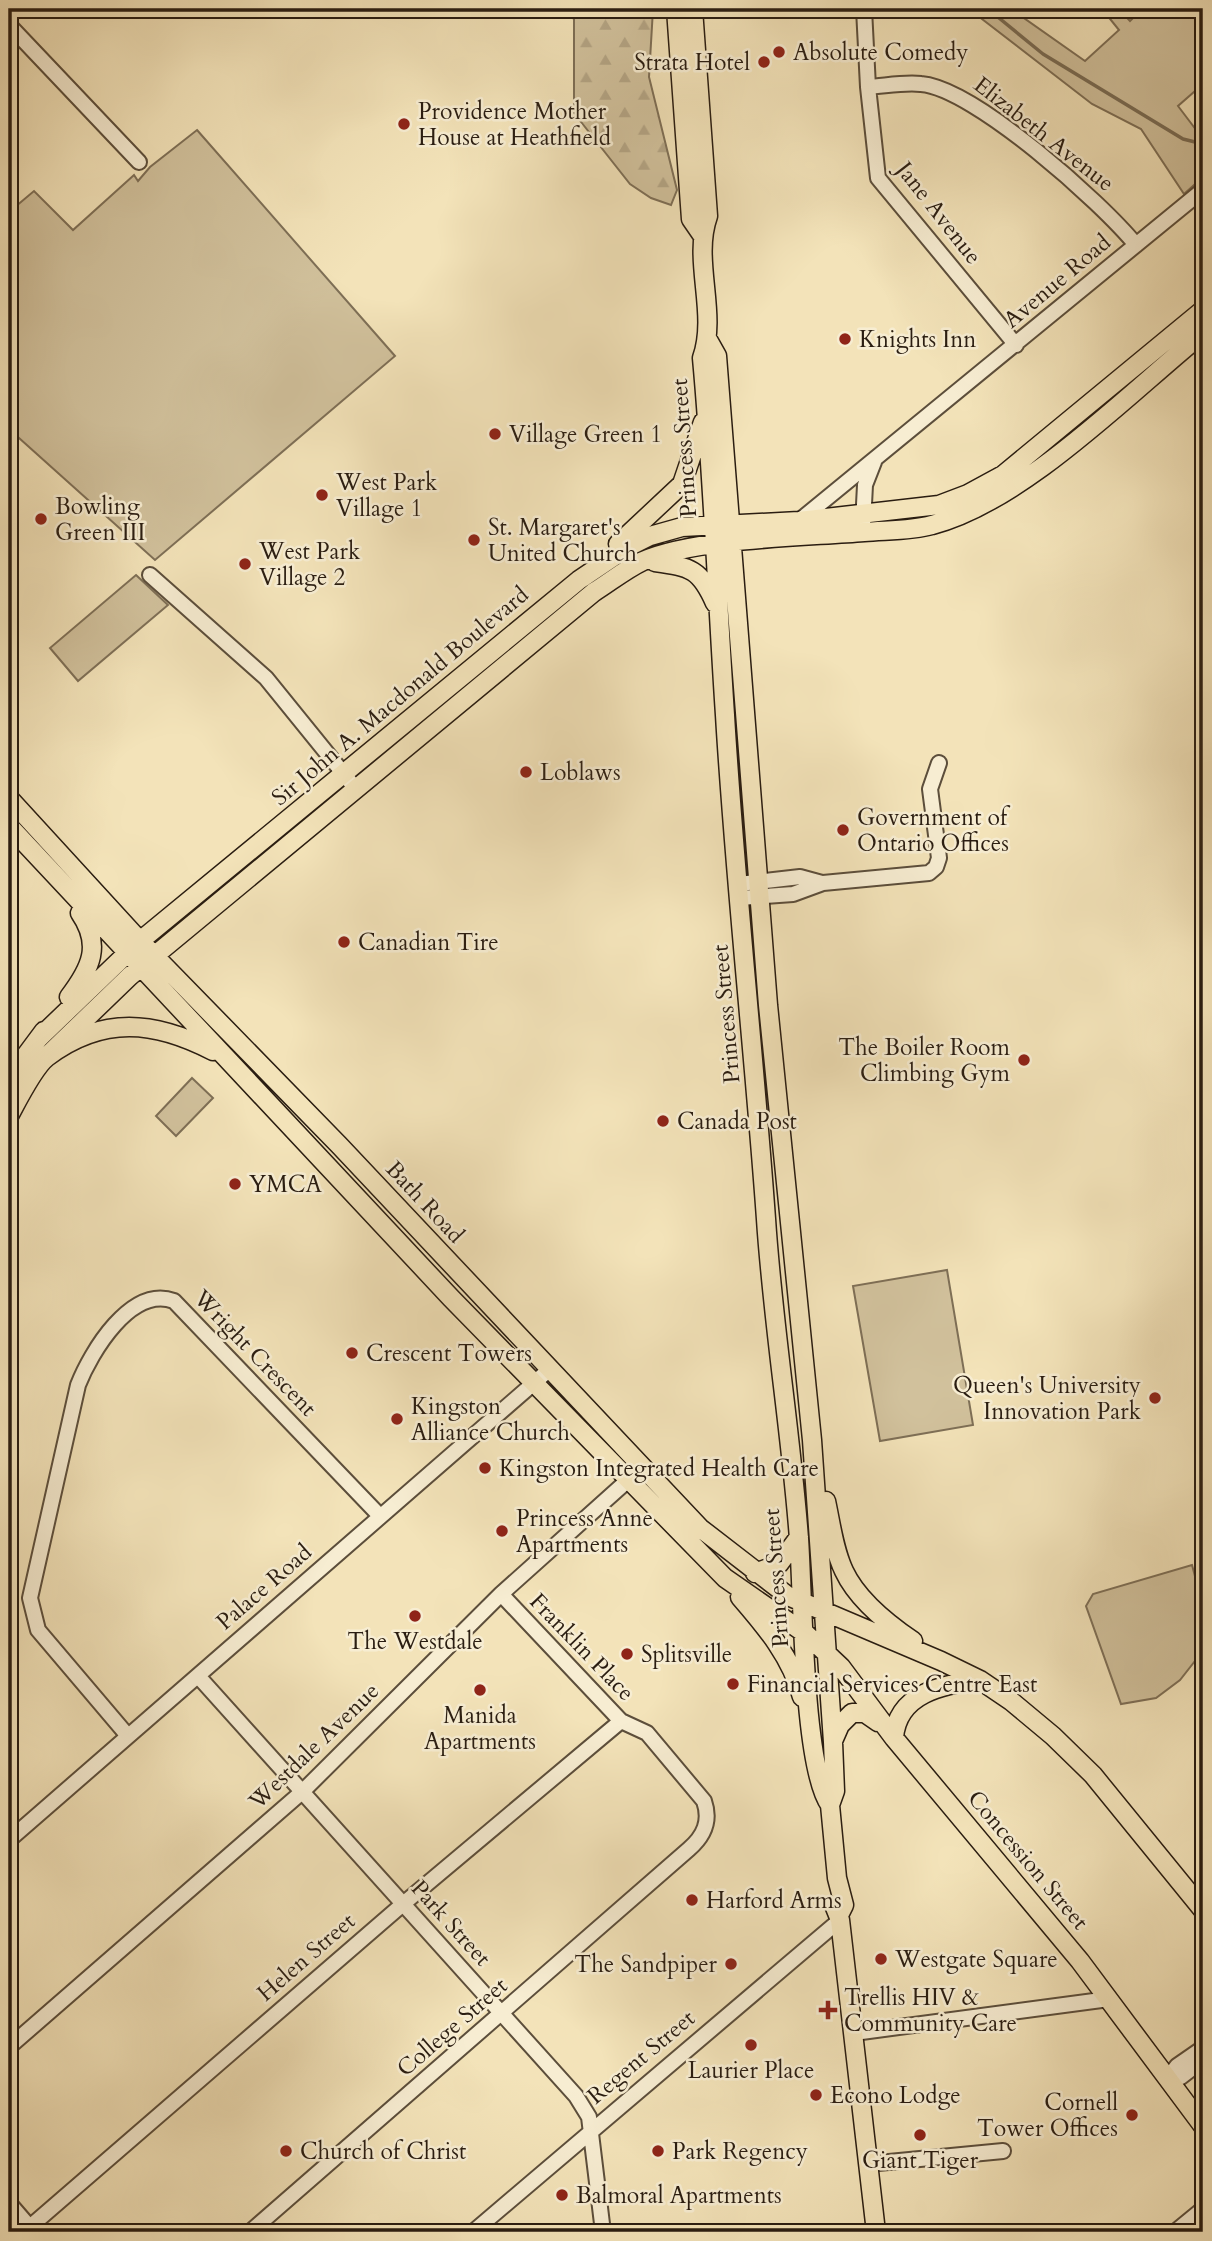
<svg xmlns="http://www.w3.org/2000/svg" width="1212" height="2241" viewBox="0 0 1212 2241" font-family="Cardo,serif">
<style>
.green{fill:#d1c19c;stroke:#7e6f56;stroke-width:2}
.forest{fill:url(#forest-firs);stroke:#7e6f56;stroke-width:2}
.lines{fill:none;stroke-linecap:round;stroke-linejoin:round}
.stream{stroke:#7a6c54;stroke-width:3.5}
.minor-casing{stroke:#5c4e3b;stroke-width:18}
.major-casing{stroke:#2a1d11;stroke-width:21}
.minor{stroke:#f7edd2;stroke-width:14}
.major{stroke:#f3e3b9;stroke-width:18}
.poi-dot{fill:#8f2418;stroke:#f7edd2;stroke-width:2.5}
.labels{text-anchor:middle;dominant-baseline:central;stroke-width:5;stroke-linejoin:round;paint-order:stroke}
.poi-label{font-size:23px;fill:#2a1d11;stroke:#f7edd2;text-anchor:start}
.street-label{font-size:23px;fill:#2a1d11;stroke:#f7edd2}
</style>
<defs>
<pattern id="forest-firs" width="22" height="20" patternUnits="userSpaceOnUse" patternTransform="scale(1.75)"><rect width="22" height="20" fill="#d1c19c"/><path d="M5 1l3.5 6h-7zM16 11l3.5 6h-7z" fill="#b4a585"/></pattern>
</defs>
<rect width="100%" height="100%" fill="#f3e3b9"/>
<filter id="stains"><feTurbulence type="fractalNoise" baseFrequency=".00286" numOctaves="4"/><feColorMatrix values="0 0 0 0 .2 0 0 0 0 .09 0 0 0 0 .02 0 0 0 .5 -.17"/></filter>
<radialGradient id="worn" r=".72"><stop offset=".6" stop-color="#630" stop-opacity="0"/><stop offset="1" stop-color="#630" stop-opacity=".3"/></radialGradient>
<path class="green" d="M 969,9 L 1011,9 L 1085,61 L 1119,30 L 1102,9 L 1119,9 L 1130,21 L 1142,9 L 1191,9 L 1203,26 L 1203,84 L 1178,106 L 1203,139 L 1203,177 L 1184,194 L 1141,129 L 1092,104 Z
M 197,130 L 395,356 L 155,560 L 9,429 L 9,203 L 15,207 L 34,191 L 73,230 L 134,175 L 138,181 L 150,167 Z
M 136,575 L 168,605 L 78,681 L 50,648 Z
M 192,1078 L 213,1098 L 176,1136 L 156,1116 Z
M 947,1270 L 973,1425 L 880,1441 L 853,1286 Z
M 1192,1565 L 1203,1606 L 1202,1652 L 1180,1680 L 1156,1698 L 1121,1704 L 1086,1606 L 1093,1594 Z"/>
<path class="forest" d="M 559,9 L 653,9 L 649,77 L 677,190 L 671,205 L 651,198 L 630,184 L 574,113 L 574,19 Z"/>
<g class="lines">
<path class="stream" d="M 988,9 L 1043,54 L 1183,139 L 1203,144"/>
<g class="minor-casing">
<path id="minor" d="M 864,9 L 868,87 L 878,178 L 1016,345
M 9,25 L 139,162
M 868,87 C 885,86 904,82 921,84 C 974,88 1102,203 1136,245
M 799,521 L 1203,190
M 863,524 L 865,485 L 874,462
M 150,575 L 266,678 L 356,789
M 739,884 L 800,877 L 822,883
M 740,898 L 793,894 L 823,883 L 929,873 L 936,867 L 939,858 L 930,789 L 939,763
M 198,1676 L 576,2096 L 589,2117 L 603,2232
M 128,1736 L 38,1630 L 30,1598 L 78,1385 C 91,1352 131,1285 174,1301 L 380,1516
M 9,1840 L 550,1369
M 854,2033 L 1109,1999
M 9,2047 L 302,1792 L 501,1594 L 636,1473
M 1167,2079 L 1177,2066 L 1203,2048
M 1167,2079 L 1181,2077 L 1203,2060
M 868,2164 L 1003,2151
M 9,2203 L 34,2232
M 24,2232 L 403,1904 L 621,1721
M 250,2232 L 689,1849 C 704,1836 711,1821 704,1801 L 647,1733 L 621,1721 L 501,1594
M 473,2232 L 840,1920
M 1175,2232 L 1203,2209"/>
</g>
<g class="major-casing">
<path id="major" d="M 676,9 L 691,219 L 702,235
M 693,9 L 708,216 C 692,261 718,312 702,358 C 713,477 717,596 725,715 C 735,883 754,1051 766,1219 C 773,1326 791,1432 799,1539 C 803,1594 803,1768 830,1805
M 708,340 L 717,356 L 768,1005 L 812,1440 L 833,1742 L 835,1791 L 830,1805 L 837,1878 L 844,1905 L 839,1915
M 618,544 L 682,484 L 703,422
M 655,562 C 691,567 700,569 715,603
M 9,798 L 140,941 L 339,1145 L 700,1528 L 788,1596 L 941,1661 L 980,1680 L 1011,1701 L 1053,1736 L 1093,1775 L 1203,1910
M 9,826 L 451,1298 L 725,1578 L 806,1634 L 841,1667 L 894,1738 L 1080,1961 L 1203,2126
M 69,997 C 91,968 102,945 80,913
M 39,1038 L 140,941 L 579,580 L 628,547 L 650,536 L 682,527 L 799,521 L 939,505 L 968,494 L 1003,475 L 1203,310
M 45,1058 L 130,976 L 594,592 C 610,582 626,569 643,561 C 696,538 803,537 864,532 C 886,530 911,531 932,525 C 1024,501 1129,393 1203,333
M 9,1078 L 44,1031
M 9,1116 C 17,1101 34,1067 47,1057 C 103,1015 155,1021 213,1051
M 826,1501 C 831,1524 834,1550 844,1571 C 857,1599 888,1624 913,1641
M 755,1573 L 779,1564 L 799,1537
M 740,1597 C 766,1627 792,1658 802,1697
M 894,1738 C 897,1693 944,1684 980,1680
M 833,1741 L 840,1725 L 852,1713 L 865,1713 L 878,1722
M 834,1905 L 840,1920 L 876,2232"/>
</g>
<use href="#minor" class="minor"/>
<use href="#major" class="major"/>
</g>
<g class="poi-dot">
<circle cx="779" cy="52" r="7"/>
<circle cx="764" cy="62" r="7"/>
<circle cx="404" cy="124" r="7"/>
<circle cx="845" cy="339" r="7"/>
<circle cx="495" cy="434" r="7"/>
<circle cx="322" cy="495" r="7"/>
<circle cx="41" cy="519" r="7"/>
<circle cx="474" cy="540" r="7"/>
<circle cx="245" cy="564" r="7"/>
<circle cx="526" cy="772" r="7"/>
<circle cx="843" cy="830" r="7"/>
<circle cx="344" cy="942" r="7"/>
<circle cx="1024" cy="1060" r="7"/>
<circle cx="663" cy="1121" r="7"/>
<circle cx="235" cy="1184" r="7"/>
<circle cx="352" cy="1353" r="7"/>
<circle cx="1155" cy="1398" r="7"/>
<circle cx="397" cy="1419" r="7"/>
<circle cx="485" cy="1468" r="7"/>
<circle cx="502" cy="1531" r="7"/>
<circle cx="415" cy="1616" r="7"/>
<circle cx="627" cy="1654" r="7"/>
<circle cx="733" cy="1684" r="7"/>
<circle cx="480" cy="1690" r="7"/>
<circle cx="692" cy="1900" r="7"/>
<circle cx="881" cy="1959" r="7"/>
<circle cx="731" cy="1964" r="7"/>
<path d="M824.5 1999.5h7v7h7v7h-7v7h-7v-7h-7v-7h7z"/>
<circle cx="751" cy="2045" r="7"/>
<circle cx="816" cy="2095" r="7"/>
<circle cx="1132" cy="2115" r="7"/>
<circle cx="920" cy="2135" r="7"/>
<circle cx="286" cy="2151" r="7"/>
<circle cx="658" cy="2151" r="7"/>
<circle cx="562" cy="2195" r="7"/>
</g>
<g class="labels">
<g class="poi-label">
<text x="793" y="52">Absolute Comedy</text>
<text x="750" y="62" text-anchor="end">Strata Hotel</text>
<text x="418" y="111">Providence Mother<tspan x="418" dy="26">House at Heathfield</tspan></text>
<text x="859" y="339">Knights Inn</text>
<text x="509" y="434">Village Green 1</text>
<text x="336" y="482">West Park<tspan x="336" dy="26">Village 1</tspan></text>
<text x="55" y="506">Bowling<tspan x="55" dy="26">Green III</tspan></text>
<text x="488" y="527">St. Margaret's<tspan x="488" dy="26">United Church</tspan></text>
<text x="259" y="551">West Park<tspan x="259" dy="26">Village 2</tspan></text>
<text x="540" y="772">Loblaws</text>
<text x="857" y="817">Government of<tspan x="857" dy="26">Ontario Offices</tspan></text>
<text x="358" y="942">Canadian Tire</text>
<text x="1010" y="1047" text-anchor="end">The Boiler Room<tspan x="1010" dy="26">Climbing Gym</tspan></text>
<text x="677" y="1121">Canada Post</text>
<text x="249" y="1184">YMCA</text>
<text x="366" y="1353">Crescent Towers</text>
<text x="1141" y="1385" text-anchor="end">Queen's University<tspan x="1141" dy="26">Innovation Park</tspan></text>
<text x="411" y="1406">Kingston<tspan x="411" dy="26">Alliance Church</tspan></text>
<text x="499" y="1468">Kingston Integrated Health Care</text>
<text x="516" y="1518">Princess Anne<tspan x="516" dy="26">Apartments</tspan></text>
<text x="415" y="1641" text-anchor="middle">The Westdale</text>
<text x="641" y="1654">Splitsville</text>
<text x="747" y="1684">Financial Services Centre East</text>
<text x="480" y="1715" text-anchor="middle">Manida<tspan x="480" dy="26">Apartments</tspan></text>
<text x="706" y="1900">Harford Arms</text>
<text x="895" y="1959">Westgate Square</text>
<text x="717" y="1964" text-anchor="end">The Sandpiper</text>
<text x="844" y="1997">Trellis HIV &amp;<tspan x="844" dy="26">Community Care</tspan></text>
<text x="751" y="2070" text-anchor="middle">Laurier Place</text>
<text x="830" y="2095">Econo Lodge</text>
<text x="1118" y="2102" text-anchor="end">Cornell<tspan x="1118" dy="26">Tower Offices</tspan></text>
<text x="300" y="2151">Church of Christ</text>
<text x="672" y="2151">Park Regency</text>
<text x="920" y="2160" text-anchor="middle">Giant Tiger</text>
<text x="576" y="2195">Balmoral Apartments</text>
</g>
<g class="street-label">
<text transform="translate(1044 134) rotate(38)">Elizabeth Avenue</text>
<text transform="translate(939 213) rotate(52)">Jane Avenue</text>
<text transform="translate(1057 281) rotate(-40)">Avenue Road</text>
<text transform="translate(684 448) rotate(-94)">Princess Street</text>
<text transform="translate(400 696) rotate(-40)">Sir John A. Macdonald Boulevard</text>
<text transform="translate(726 1014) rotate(-95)">Princess Street</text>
<text transform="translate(425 1202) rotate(47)">Bath Road</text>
<text transform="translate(255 1353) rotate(46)">Wright Crescent</text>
<text transform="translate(776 1578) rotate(-94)">Princess Street</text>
<text transform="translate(264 1587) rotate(-41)">Palace Road</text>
<text transform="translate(582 1647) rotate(46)">Franklin Place</text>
<text transform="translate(314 1746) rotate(-44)">Westdale Avenue</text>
<text transform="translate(1028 1860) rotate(50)">Concession Street</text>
<text transform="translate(451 1923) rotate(48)">Park Street</text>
<text transform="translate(306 1957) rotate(-41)">Helen Street</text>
<text transform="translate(452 2027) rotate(-41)">College Street</text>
<text transform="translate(641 2057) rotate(-40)">Regent Street</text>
</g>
</g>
<rect width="1212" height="2241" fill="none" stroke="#f3e3b9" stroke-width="35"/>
<rect x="10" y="10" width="1191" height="2220" fill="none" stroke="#2a1d11" stroke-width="3.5"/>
<rect x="18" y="18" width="1177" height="2206" fill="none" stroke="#2a1d11" stroke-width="2"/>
<rect width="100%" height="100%" filter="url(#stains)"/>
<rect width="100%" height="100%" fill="url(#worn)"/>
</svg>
